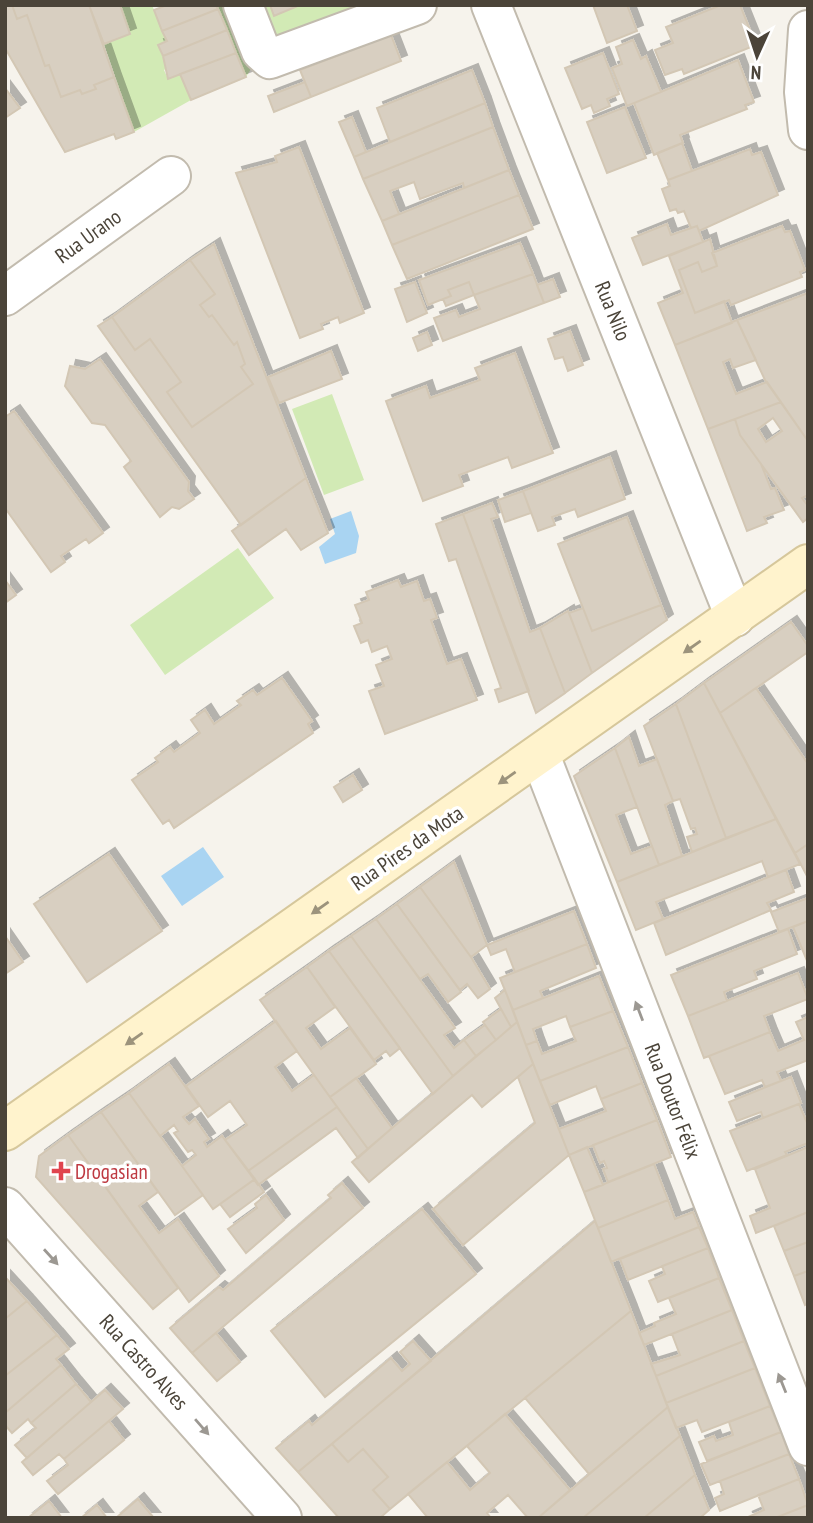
<svg xmlns="http://www.w3.org/2000/svg" width="813" height="1523" viewBox="0 0 813 1523" font-family="'PT Sans Narrow',sans-serif">
<style>
.green{fill:#d2eab5}
.water{fill:#a9d4f2}
.building{fill:#d8cfc1;stroke:#d3c7b4;stroke-width:2;fill-rule:evenodd;filter:url(#shadow)}
.lines{fill:none;stroke-linecap:round;stroke-linejoin:round}
.street-casing{stroke:#c2bbae;stroke-width:42}
.secondary-casing{stroke:#d6c79b;stroke-width:42}
.street{stroke:#fff;stroke-width:38}
.secondary{stroke:#fff3cd;stroke-width:38}
.oneway{fill:#9c937c}
.oneway2{fill:#9c9892}
.health-dot{fill:#e0444e;stroke:#fff;stroke-width:2.5}
.labels{text-anchor:middle;dominant-baseline:central;stroke-width:7;stroke-linejoin:round;paint-order:stroke}
.street-label{font-size:21px;fill:#4b4439;stroke:#fff}
.health-label{font-size:21px;fill:#be3a42;stroke:#fff;text-anchor:start}
</style>
<defs>
<filter id="shadow"><feDropShadow dx="6" dy="-6" stdDeviation="0" flood-color="#0004"/></filter>
</defs>
<rect width="100%" height="100%" fill="#f6f3ec"/>
<path class="green" d="M 120,5 L 152,5 L 167,41 L 158,45 L 167,68 L 164,70 L 168,79 L 180,74 L 191,100 L 134,132 L 104,44 L 130,34 Z
M 217,5 L 270,5 L 274,16 L 300,5 L 357,5 L 361,15 L 262,51 L 246,77 Z
M 332,394 L 364,480 L 324,495 L 292,409 Z
M 238,548 L 274,598 L 165,675 L 130,625 Z"/>
<path class="water" d="M 351,511 L 359,536 L 356,553 L 325,564 L 319,547 L 335,534 L 330,519 Z
M 203,847 L 224,877 L 182,906 L 161,876 Z"/>
<path class="building" d="M 5,5 L 12,5 L 17,19 L 27,15 L 45,66 L 49,65 L 61,97 L 80,90 L 82,94 L 96,89 L 94,85 L 114,77 L 134,132 L 116,139 L 114,134 L 65,152 L 5,48 Z
M 12,5 L 89,5 L 114,77 L 94,85 L 96,89 L 82,94 L 80,90 L 61,97 L 49,65 L 45,66 L 27,15 L 17,19 Z
M 89,5 L 120,5 L 130,34 L 104,44 Z
M 167,5 L 216,5 L 218,9 L 162,31 L 154,10 Z
M 270,5 L 300,5 L 274,16 Z
M 593,5 L 627,5 L 637,31 L 607,43 Z
M 721,5 L 740,5 L 756,45 L 684,74 L 682,69 L 665,75 L 655,50 L 673,43 L 666,27 Z
M 218,9 L 227,30 L 163,56 L 158,45 L 167,41 L 162,31 Z
M 227,30 L 236,53 L 168,79 L 163,56 Z
M 391,35 L 401,61 L 311,97 L 300,70 Z
M 633,40 L 641,59 L 646,56 L 661,92 L 627,106 L 612,68 L 622,64 L 616,47 Z
M 236,53 L 246,77 L 191,100 L 180,74 Z
M 603,53 L 619,94 L 607,99 L 610,106 L 594,113 L 591,105 L 582,109 L 565,68 Z
M 738,60 L 754,102 L 745,105 L 747,109 L 680,135 L 683,143 L 654,155 L 634,103 Z
M 472,70 L 485,103 L 390,142 L 377,108 Z
M 305,82 L 311,97 L 274,112 L 268,96 Z
M 5,88 L 20,108 L 5,118 Z
M 485,103 L 493,127 L 363,179 L 354,157 Z
M 625,107 L 646,158 L 607,173 L 587,122 Z
M 352,117 L 366,152 L 354,157 L 339,122 Z
M 493,127 L 509,170 L 464,188 L 463,183 L 420,199 L 414,182 L 390,191 L 399,214 L 382,221 L 363,179 Z
M 682,143 L 692,171 L 668,180 L 657,153 Z
M 299,147 L 364,313 L 340,323 L 338,317 L 321,324 L 323,329 L 300,338 L 236,173 L 277,162 L 275,156 Z
M 750,149 L 752,155 L 761,152 L 778,195 L 699,231 L 697,226 L 691,228 L 684,211 L 678,213 L 676,209 L 670,211 L 662,189 L 670,186 L 668,180 Z
M 509,170 L 519,195 L 392,245 L 382,221 Z
M 519,195 L 533,229 L 407,279 L 392,245 Z
M 667,224 L 671,235 L 697,226 L 703,242 L 643,265 L 632,238 Z
M 782,226 L 785,232 L 790,231 L 805,270 L 800,272 L 802,277 L 731,305 L 729,300 L 695,313 L 679,270 L 698,262 L 702,272 L 717,266 L 712,253 Z
M 710,239 L 717,266 L 702,272 L 698,262 L 679,270 L 695,313 L 724,301 L 732,323 L 675,345 L 658,303 L 683,293 L 669,256 Z
M 520,243 L 533,274 L 474,295 L 469,282 L 448,290 L 451,296 L 428,305 L 419,280 Z
M 214,244 L 306,478 L 241,525 L 98,326 L 112,317 L 135,350 L 150,339 L 181,382 L 167,392 L 192,427 L 253,384 L 241,367 L 245,364 L 237,342 L 234,345 L 212,315 L 209,317 L 200,305 L 215,294 L 190,260 Z
M 190,260 L 215,294 L 200,305 L 209,317 L 212,315 L 234,345 L 237,342 L 245,364 L 241,367 L 253,384 L 192,427 L 167,392 L 181,382 L 150,339 L 135,350 L 112,317 Z
M 533,274 L 544,303 L 443,341 L 434,318 L 456,310 L 459,317 L 480,309 L 474,295 Z
M 553,279 L 560,297 L 544,303 L 537,285 Z
M 415,282 L 427,313 L 407,322 L 395,289 Z
M 469,282 L 474,295 L 446,306 L 443,299 L 451,296 L 448,290 Z
M 808,293 L 808,441 L 765,380 L 737,320 Z
M 737,320 L 756,360 L 733,368 L 730,359 L 723,362 L 736,394 L 767,382 L 781,402 L 708,429 L 675,345 Z
M 570,331 L 583,365 L 568,371 L 563,357 L 555,359 L 548,339 Z
M 427,332 L 432,345 L 418,351 L 413,338 Z
M 331,351 L 342,379 L 279,403 L 268,377 Z
M 515,353 L 553,453 L 512,468 L 508,457 L 459,475 L 463,486 L 423,501 L 386,401 L 426,386 L 430,398 L 480,380 L 475,368 Z
M 100,359 L 189,482 L 188,491 L 194,499 L 179,509 L 172,507 L 160,517 L 124,467 L 131,461 L 105,425 L 92,423 L 65,386 L 70,366 L 85,369 Z
M 781,402 L 808,441 L 808,495 L 802,498 L 808,506 L 808,518 L 803,522 L 740,435 L 735,419 ZM 773,418 L 782,431 L 766,442 L 758,429 Z
M 14,411 L 103,533 L 89,543 L 86,539 L 61,556 L 65,562 L 51,572 L 5,508 L 5,417 Z
M 735,419 L 740,435 L 761,464 L 771,489 L 775,488 L 784,510 L 764,517 L 767,523 L 747,531 L 708,429 Z
M 610,457 L 625,499 L 578,517 L 575,509 L 552,517 L 555,525 L 538,531 L 523,491 Z
M 306,478 L 328,533 L 301,550 L 286,529 L 249,555 L 232,531 Z
M 523,491 L 531,513 L 505,522 L 498,500 Z
M 492,503 L 498,517 L 491,519 L 530,632 L 540,628 L 565,693 L 536,713 L 463,514 Z
M 463,514 L 529,691 L 499,702 L 495,690 L 501,688 L 456,559 L 449,561 L 436,524 Z
M 627,517 L 661,605 L 592,631 L 558,544 Z
M 5,580 L 16,595 L 5,603 Z
M 398,580 L 401,587 L 417,581 L 424,601 L 430,599 L 437,618 L 431,620 L 447,664 L 461,659 L 477,700 L 385,734 L 369,691 L 384,686 L 376,665 L 392,659 L 387,646 L 372,652 L 368,640 L 361,643 L 354,626 L 362,623 L 355,605 L 369,600 L 366,592 Z
M 661,605 L 667,620 L 592,673 L 569,613 L 583,608 L 592,631 Z
M 568,611 L 592,673 L 565,693 L 540,628 Z
M 791,622 L 808,646 L 808,652 L 720,713 L 704,683 Z
M 282,678 L 312,721 L 308,724 L 313,733 L 174,828 L 169,820 L 163,824 L 132,780 L 158,762 L 155,758 L 170,747 L 174,752 L 200,733 L 191,720 L 205,710 L 214,724 L 241,705 L 237,701 L 253,690 L 257,695 Z
M 704,683 L 776,819 L 726,838 L 676,704 Z
M 756,688 L 808,764 L 808,844 L 795,853 L 720,713 Z
M 676,704 L 726,838 L 692,852 L 687,837 L 697,834 L 695,828 L 691,829 L 680,799 L 673,801 L 644,726 Z
M 629,737 L 639,766 L 657,759 L 673,801 L 665,805 L 682,856 L 659,865 L 615,748 Z
M 615,748 L 637,807 L 616,815 L 631,854 L 652,846 L 659,865 L 617,882 L 574,776 Z
M 353,775 L 362,790 L 343,802 L 334,787 Z
M 776,819 L 800,864 L 768,877 L 762,861 L 656,902 L 663,919 L 636,930 L 617,882 Z
M 808,844 L 808,878 L 795,853 Z
M 109,854 L 162,931 L 87,982 L 34,904 Z
M 454,862 L 487,945 L 471,957 L 420,887 Z
M 786,870 L 794,892 L 767,903 L 771,910 L 666,955 L 654,923 Z
M 420,887 L 471,957 L 490,989 L 478,998 L 467,984 L 460,990 L 397,904 Z
M 808,898 L 808,921 L 779,932 L 771,912 Z
M 397,904 L 461,992 L 448,1002 L 428,974 L 420,979 L 376,919 Z
M 574,911 L 587,944 L 515,972 L 506,949 L 491,955 L 487,945 Z
M 376,919 L 455,1028 L 444,1035 L 454,1048 L 464,1040 L 476,1056 L 453,1076 L 351,936 Z
M 808,921 L 808,963 L 793,927 Z
M 788,929 L 797,954 L 754,971 L 757,979 L 724,992 L 727,1001 L 688,1016 L 671,975 Z
M 5,936 L 23,962 L 5,974 Z
M 351,936 L 453,1076 L 433,1094 L 329,951 Z
M 587,944 L 596,968 L 540,991 L 543,998 L 513,1010 L 500,978 Z
M 329,951 L 400,1048 L 390,1056 L 386,1051 L 374,1060 L 307,967 Z
M 307,967 L 335,1007 L 306,1028 L 321,1049 L 350,1028 L 376,1064 L 330,1097 L 260,1000 Z
M 798,973 L 808,999 L 764,1016 L 770,1032 L 704,1058 L 688,1016 Z
M 599,976 L 613,1011 L 570,1027 L 566,1016 L 533,1029 L 537,1041 L 526,1045 L 513,1010 Z
M 505,990 L 517,1022 L 511,1027 L 495,998 Z
M 501,1009 L 511,1027 L 496,1040 L 483,1022 Z
M 613,1011 L 628,1047 L 540,1081 L 526,1045 L 537,1041 L 542,1054 L 576,1041 L 570,1027 Z
M 808,1017 L 808,1060 L 777,1072 L 781,1081 L 765,1087 L 762,1080 L 725,1094 L 709,1056 L 770,1032 L 778,1051 L 804,1040 L 796,1022 Z
M 276,1021 L 297,1051 L 275,1067 L 292,1091 L 314,1075 L 337,1107 L 248,1171 L 225,1140 L 247,1125 L 230,1101 L 208,1117 L 186,1086 Z
M 517,1022 L 533,1064 L 482,1107 L 472,1095 L 369,1182 L 352,1162 Z
M 485,1025 L 496,1040 L 476,1056 L 464,1040 Z
M 628,1047 L 642,1083 L 601,1099 L 596,1086 L 550,1105 L 540,1081 Z
M 169,1064 L 199,1106 L 183,1117 L 189,1124 L 195,1119 L 209,1139 L 204,1142 L 207,1147 L 222,1136 L 255,1179 L 213,1209 L 182,1166 L 196,1155 L 192,1150 L 188,1152 L 174,1133 L 178,1131 L 174,1125 L 160,1136 L 129,1093 Z
M 533,1064 L 569,1155 L 463,1245 L 433,1209 L 535,1123 L 518,1077 Z
M 791,1077 L 801,1103 L 763,1118 L 761,1112 L 737,1121 L 729,1102 Z
M 356,1078 L 392,1128 L 368,1149 L 330,1097 Z
M 642,1083 L 657,1120 L 569,1155 L 559,1129 L 606,1111 L 601,1099 Z
M 129,1093 L 203,1195 L 175,1215 L 101,1112 Z
M 799,1104 L 808,1125 L 808,1143 L 785,1152 L 787,1155 L 747,1171 L 730,1131 Z
M 337,1107 L 368,1149 L 358,1158 L 336,1128 L 258,1185 L 248,1171 Z
M 101,1112 L 158,1192 L 139,1206 L 159,1233 L 178,1219 L 219,1276 L 189,1302 L 68,1135 Z
M 657,1120 L 671,1157 L 608,1182 L 603,1169 L 607,1168 L 604,1161 L 600,1163 L 593,1145 Z
M 68,1135 L 178,1288 L 153,1309 L 36,1177 L 39,1156 Z
M 587,1147 L 603,1185 L 584,1192 L 569,1155 Z
M 808,1147 L 808,1212 L 756,1233 L 750,1216 L 770,1208 L 755,1169 Z
M 654,1164 L 668,1200 L 598,1228 L 584,1192 Z
M 255,1179 L 264,1192 L 230,1217 L 220,1204 Z
M 342,1183 L 363,1208 L 192,1353 L 170,1328 L 219,1287 L 223,1290 L 331,1198 L 328,1195 Z
M 266,1195 L 284,1220 L 246,1253 L 228,1229 L 257,1208 L 255,1204 Z
M 668,1200 L 675,1219 L 693,1212 L 699,1227 L 611,1262 L 598,1228 Z
M 422,1209 L 476,1274 L 325,1397 L 271,1331 Z
M 808,1212 L 808,1242 L 784,1251 L 774,1226 Z
M 595,1221 L 631,1311 L 390,1509 L 373,1490 L 388,1477 L 363,1449 L 348,1462 L 332,1444 Z
M 699,1227 L 708,1248 L 628,1280 L 620,1259 Z
M 808,1242 L 808,1271 L 794,1276 L 784,1251 Z
M 708,1248 L 719,1278 L 658,1302 L 649,1281 L 665,1274 L 662,1266 Z
M 808,1271 L 808,1303 L 805,1305 L 794,1276 Z
M 5,1277 L 27,1301 L 5,1319 Z
M 719,1278 L 732,1310 L 644,1345 L 639,1333 L 655,1326 L 654,1323 L 676,1314 L 669,1298 Z
M 27,1301 L 57,1335 L 5,1376 L 5,1319 Z
M 732,1310 L 744,1341 L 656,1376 L 651,1364 L 680,1355 L 672,1334 Z
M 631,1311 L 668,1407 L 589,1474 L 525,1398 Z
M 216,1333 L 240,1362 L 217,1381 L 192,1353 Z
M 57,1335 L 69,1349 L 56,1359 L 61,1365 L 5,1413 L 5,1376 Z
M 413,1341 L 431,1361 L 298,1472 L 276,1448 L 309,1421 L 312,1425 L 391,1358 L 402,1371 L 410,1364 L 400,1352 Z
M 744,1341 L 755,1368 L 666,1403 L 656,1376 Z
M 61,1365 L 76,1384 L 31,1423 L 28,1419 L 12,1433 L 5,1425 L 5,1413 Z
M 755,1368 L 770,1406 L 702,1432 L 697,1420 L 676,1428 L 666,1403 Z
M 76,1384 L 91,1402 L 27,1458 L 15,1445 L 36,1428 L 31,1423 Z
M 105,1390 L 123,1409 L 64,1459 L 59,1454 L 33,1475 L 22,1462 Z
M 770,1406 L 781,1432 L 707,1461 L 699,1442 L 714,1436 L 716,1441 L 733,1435 L 729,1422 Z
M 668,1407 L 680,1436 L 583,1518 L 538,1518 Z
M 505,1414 L 570,1490 L 538,1518 L 528,1518 L 508,1495 L 487,1513 L 491,1518 L 428,1518 L 408,1494 L 447,1462 L 470,1490 L 490,1473 L 467,1446 Z
M 109,1421 L 124,1440 L 58,1494 L 47,1481 L 68,1465 L 64,1459 Z
M 781,1432 L 789,1454 L 710,1485 L 701,1464 Z
M 680,1436 L 695,1475 L 644,1518 L 583,1518 Z
M 332,1444 L 348,1462 L 363,1449 L 388,1477 L 373,1490 L 390,1509 L 380,1518 L 339,1518 L 298,1472 Z
M 789,1454 L 799,1479 L 720,1511 L 715,1498 L 724,1494 L 720,1481 Z
M 695,1475 L 709,1510 L 700,1518 L 644,1518 Z
M 799,1479 L 808,1505 L 775,1518 L 746,1518 L 764,1510 L 758,1495 Z
M 138,1499 L 154,1518 L 116,1518 Z
M 49,1501 L 62,1518 L 28,1518 Z
M 97,1505 L 107,1518 L 81,1518 Z
M 808,1505 L 808,1518 L 775,1518 Z"/>
<g class="lines">
<g class="street-casing">
<path id="street" d="M 243,5 L 261,51 L 270,59 L 417,5
M 491,5 L 735,617
M 808,30 L 804,92 L 808,130
M 5,296 L 171,176
M 540,755 L 808,1446
M 5,1207 L 282,1518"/>
</g>
<g class="secondary-casing">
<path id="secondary" d="M 5,1131 L 808,564"/>
</g>
<use href="#street" class="street"/>
<use href="#secondary" class="secondary"/>
</g>
<defs><path id="oneway-solid" d="M-6-.8H1V-3.2L6.5 0L1 3.2V.8H-6Z" transform="scale(1.75)"/></defs>
<g class="oneway">
<use href="#oneway-solid" transform="translate(692 647) rotate(145)"/>
<use href="#oneway-solid" transform="translate(507 778) rotate(145)"/>
<use href="#oneway-solid" transform="translate(320 908) rotate(145)"/>
<use href="#oneway-solid" transform="translate(134 1039) rotate(145)"/>
</g>
<g class="oneway2">
<use href="#oneway-solid" transform="translate(639 1011) rotate(-111)"/>
<use href="#oneway-solid" transform="translate(51 1257) rotate(48)"/>
<use href="#oneway-solid" transform="translate(782 1383) rotate(-112)"/>
<use href="#oneway-solid" transform="translate(202 1427) rotate(49)"/>
</g>
<path class="health-dot" d="M57.5 1160.5h7v7h7v7h-7v7h-7v-7h-7v-7h7z"/>
<g class="labels">
<g class="street-label">
<text transform="translate(88 236) rotate(-36)">Rua Urano</text>
<text transform="translate(613 311) rotate(68)">Rua Nilo</text>
<text transform="translate(407 848) rotate(-35)">Rua Pires da Mota</text>
<text transform="translate(673 1101) rotate(69)">Rua Doutor Félix</text>
<text transform="translate(144 1362) rotate(48)">Rua Castro Alves</text>
</g>
<g class="health-label">
<text x="75" y="1171">Drogasian</text>
</g>
</g>
<rect width="813" height="1523" fill="none" stroke="#4b4439" stroke-width="14"/>
<g transform="translate(757 56) rotate(183)" stroke="#ffffff" stroke-width="5" paint-order="stroke">
<path d="M0-5L12 26L0 18L-12 26Z" fill="#4b4439"/>
<text y="-10" font-size="19" font-weight="bold" text-anchor="middle" fill="#4b4439">N</text>
</g>
</svg>
